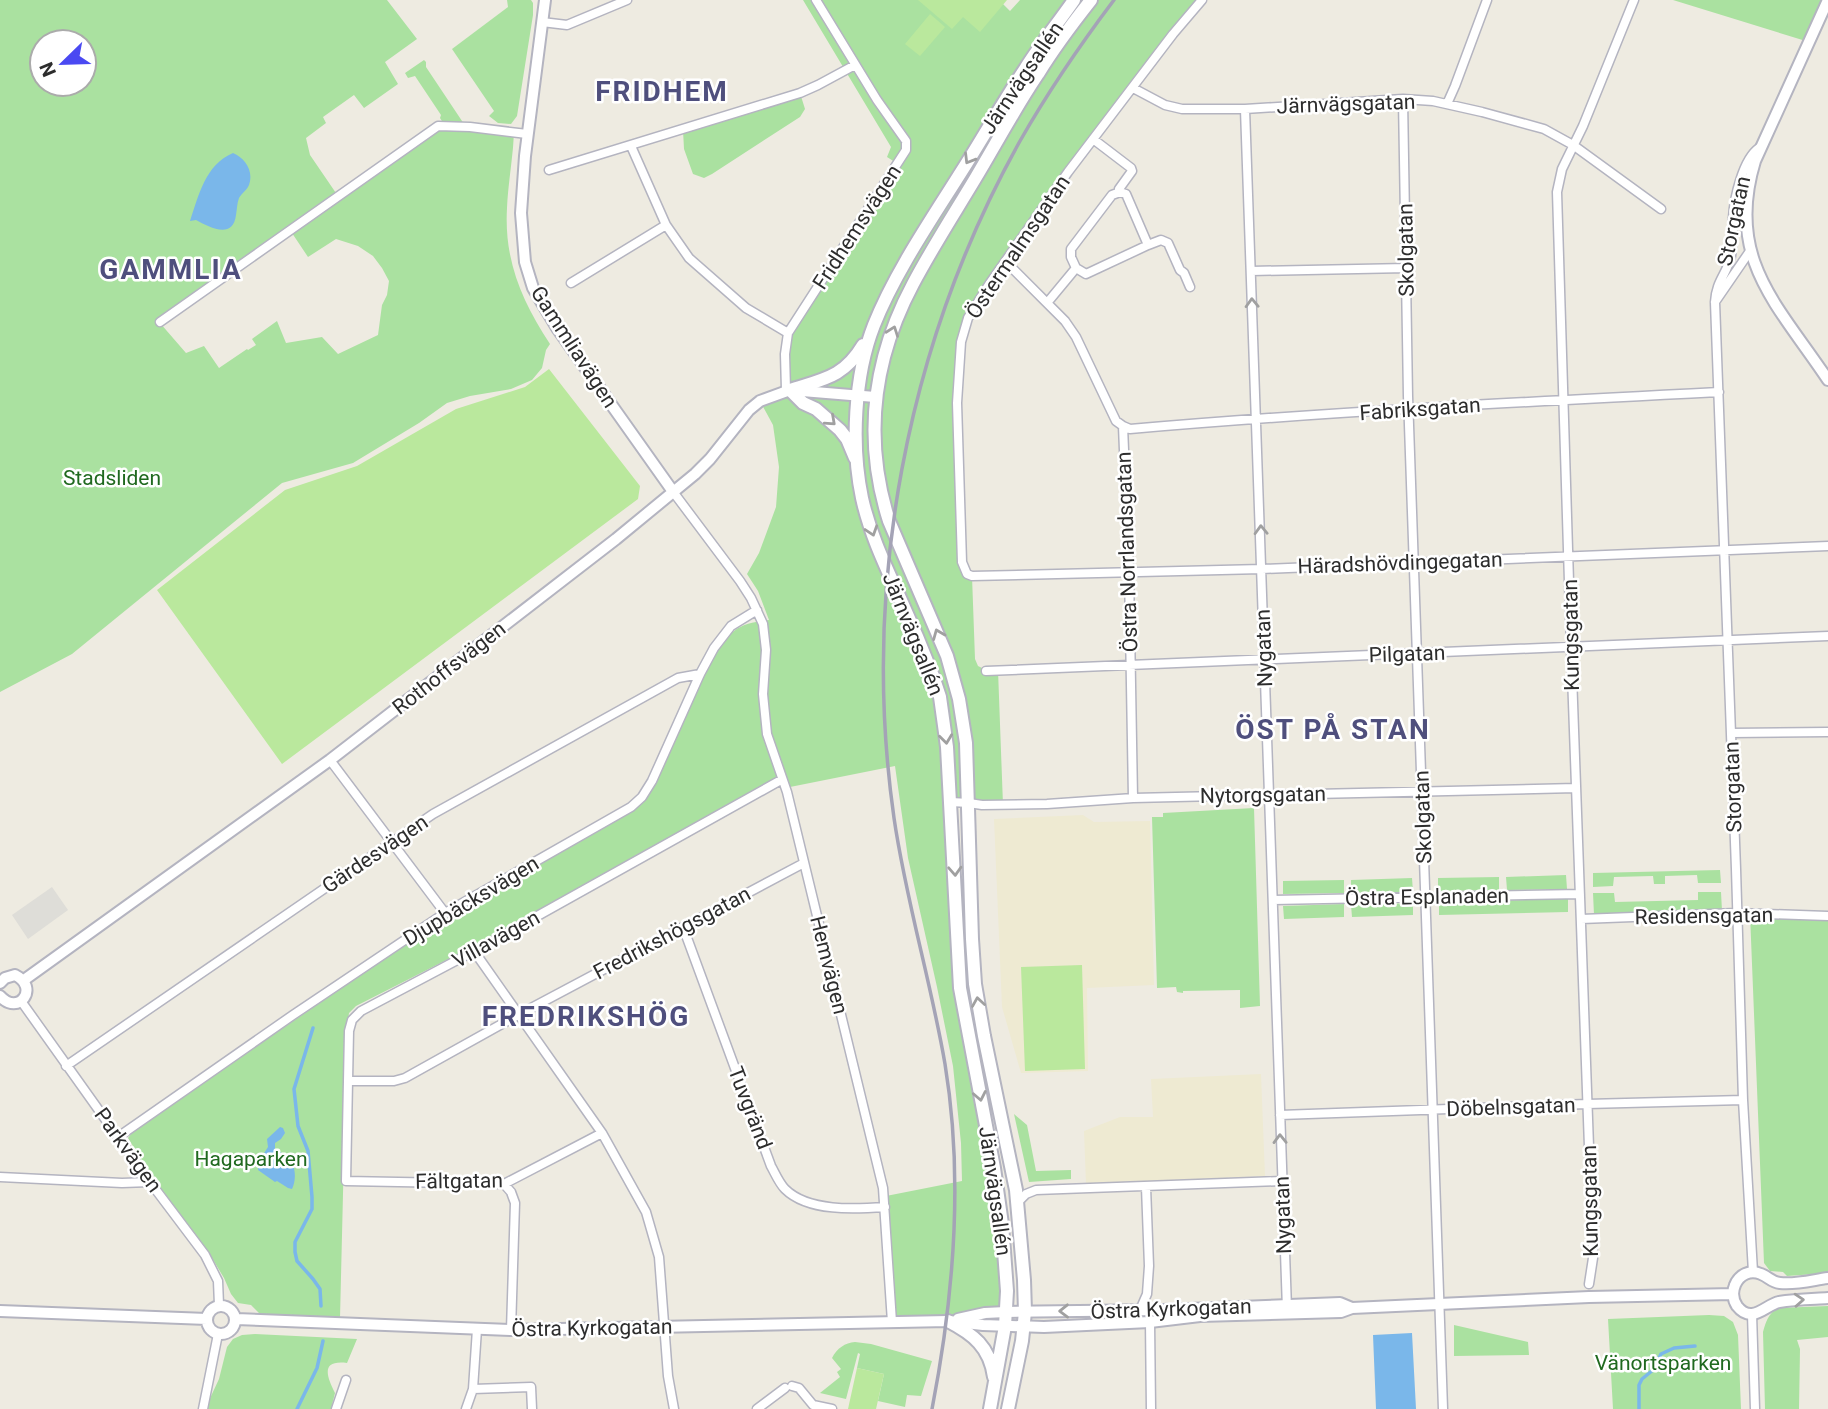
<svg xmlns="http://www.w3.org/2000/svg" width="1828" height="1409" viewBox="0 0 1828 1409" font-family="Roboto,sans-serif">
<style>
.education{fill:#eeead2}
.green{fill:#aae1a0;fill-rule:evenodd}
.pitch{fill:#bae89d}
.plaza{fill:#deddd8}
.water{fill:#7ab7ea}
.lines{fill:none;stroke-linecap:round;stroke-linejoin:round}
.stream{stroke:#7ab7ea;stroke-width:3.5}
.minor-casing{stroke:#b4b4c0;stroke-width:11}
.tertiary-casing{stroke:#b4b4c0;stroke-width:14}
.secondary-casing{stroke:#b4b4c0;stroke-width:16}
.minor{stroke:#fff;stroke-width:8}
.tertiary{stroke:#fff;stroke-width:10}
.secondary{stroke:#fff;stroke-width:12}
.rail{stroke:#a4a3b6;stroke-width:3.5}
.oneway{stroke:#a0a0a0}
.labels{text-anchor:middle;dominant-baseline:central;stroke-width:5;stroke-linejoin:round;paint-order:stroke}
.street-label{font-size:21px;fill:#2d2d2d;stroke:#fff}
.park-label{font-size:21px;fill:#20691f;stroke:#fff}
.district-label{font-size:28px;font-weight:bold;letter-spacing:2px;fill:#4f4f7d;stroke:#fff}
</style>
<rect width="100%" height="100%" fill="#eeebe1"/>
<path class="education" d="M 1083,815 L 1094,822 L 1150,821 L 1154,985 L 1087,988 L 1088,1071 L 1021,1073 L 1002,1007 L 994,819 Z
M 1261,1074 L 1265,1176 L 1086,1184 L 1084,1131 L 1120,1117 L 1153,1117 L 1151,1079 Z"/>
<path class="green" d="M 0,0 L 387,0 L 417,39 L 385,62 L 398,84 L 364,108 L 354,95 L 323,117 L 326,123 L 306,138 L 310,155 L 338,196 L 445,126 L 440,118 L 441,115 L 415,76 L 408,78 L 405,73 L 424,60 L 426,62 L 426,67 L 466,127 L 514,133 C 513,158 508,183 507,208 C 504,261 522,301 550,344 L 546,350 L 542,368 L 532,380 L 511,389 L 470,396 L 447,403 L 419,423 L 353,463 L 282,483 L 72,654 L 0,692 ZM 42,42 L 84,42 L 84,84 L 42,84 ZM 290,230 L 308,257 L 336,239 L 358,246 L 373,256 L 382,268 L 389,281 L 387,295 L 382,305 L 378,335 L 338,354 L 322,337 L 286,343 L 277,321 L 252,339 L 256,345 L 248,350 L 247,349 L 219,368 L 204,346 L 186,353 L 160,323 Z
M 507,0 L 531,0 L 533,3 L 533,15 L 517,116 L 511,124 L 498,123 L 489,116 L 494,111 L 452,49 L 508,7 Z
M 803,0 L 999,0 L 1010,11 L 1020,0 L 1202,0 L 1133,88 L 968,318 L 957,403 L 962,562 L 972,576 L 975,659 L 978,666 L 986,670 L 998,670 L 1003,805 L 951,802 L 959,941 L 994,1168 L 1006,1312 L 948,1321 L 892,1322 L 886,1196 L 962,1181 L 961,1143 L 953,1066 L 937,987 L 908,858 L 895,766 L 790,787 L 784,774 L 474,946 L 356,1006 L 349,1013 L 347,1028 L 340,1318 L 263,1317 L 251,1305 L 238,1303 L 231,1294 L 224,1278 L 209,1253 L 154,1180 L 128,1138 L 135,1129 L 447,916 L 634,810 L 645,800 L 655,784 C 668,756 681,728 693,700 C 702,681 717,643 734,631 C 744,623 757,622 769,620 L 758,591 L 747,574 L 759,553 L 776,507 L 779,467 L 773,425 L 760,401 L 786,390 L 788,333 L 898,164 L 887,157 L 891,147 Z
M 1673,0 L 1828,0 L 1809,42 Z
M 800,93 L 805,109 L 800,117 L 712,174 L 704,178 L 693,174 L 684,149 L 683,130 Z
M 1254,808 L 1260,1006 L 1240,1008 L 1240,990 L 1183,991 L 1183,993 L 1177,992 L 1176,987 L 1157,988 L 1152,817 L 1163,817 L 1163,813 Z
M 1720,870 L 1721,883 L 1698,883 L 1697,875 L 1665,876 L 1665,884 L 1654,884 L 1653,876 L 1614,877 L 1613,886 L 1593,887 L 1593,873 Z
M 1566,875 L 1567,889 L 1507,890 L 1506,877 Z
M 1499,877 L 1499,890 L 1438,891 L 1438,878 Z
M 1412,878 L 1413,892 L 1351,893 L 1351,880 Z
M 1344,880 L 1344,893 L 1283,894 L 1283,881 Z
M 1698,892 L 1721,892 L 1722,911 L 1594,915 L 1593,893 L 1614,893 L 1615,902 L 1698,900 Z
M 1568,899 L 1568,912 L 1439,915 L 1439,902 Z
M 1413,903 L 1413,915 L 1352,917 L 1351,905 Z
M 1344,904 L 1344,917 L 1284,919 L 1283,906 Z
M 1750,914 L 1828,916 L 1828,1273 L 1787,1276 L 1783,1272 L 1770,1271 L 1764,1263 Z
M 1014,1114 L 1027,1125 L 1036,1171 L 1071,1170 L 1071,1179 L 1029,1182 Z
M 1828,1306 L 1828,1337 L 1797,1340 L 1800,1349 L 1799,1409 L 1765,1409 L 1763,1332 C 1766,1321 1768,1315 1777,1308 Z
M 1709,1315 L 1724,1316 L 1733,1322 L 1738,1335 L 1741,1409 L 1613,1409 L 1608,1319 Z
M 1454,1325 L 1528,1342 L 1529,1355 L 1454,1356 Z
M 255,1334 L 357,1339 L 347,1363 C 321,1360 326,1375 335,1393 L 331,1409 L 205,1409 L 219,1379 L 227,1347 L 233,1339 L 242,1335 Z
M 855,1342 L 871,1344 L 932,1361 L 921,1396 L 907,1395 L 905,1407 L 878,1401 L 884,1374 L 857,1368 L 860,1354 L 858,1353 L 846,1399 L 820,1393 L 840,1377 L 837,1372 L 841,1369 L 832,1358 C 837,1348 845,1343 855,1342 Z"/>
<path class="pitch" d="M 918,0 L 1007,0 L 980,32 L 963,17 L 952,29 Z
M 930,14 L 945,27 L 920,56 L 905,44 Z
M 549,369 L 640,486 L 638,499 L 282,764 L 157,590 L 285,490 L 357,466 L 456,409 L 525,387 Z
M 1082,965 L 1085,1069 L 1025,1071 L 1021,967 Z
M 857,1368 L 884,1374 L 876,1409 L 848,1409 Z"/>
<path class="plaza" d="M 52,887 L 68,910 L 28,939 L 12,915 Z"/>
<path class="water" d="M 233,153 C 245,158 254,171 249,185 C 247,190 242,193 239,198 C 237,203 237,209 236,215 C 233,240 209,227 196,220 L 190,221 C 199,195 205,165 233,153 Z
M 280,1127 L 283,1128 L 285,1133 L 281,1139 L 275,1143 L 275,1149 C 278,1151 282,1153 285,1155 C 296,1162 297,1179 292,1189 L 288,1188 L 277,1181 L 275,1182 L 258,1170 L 259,1161 L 268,1147 L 267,1139 Z
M 1412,1333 L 1416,1409 L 1376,1409 L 1373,1335 Z"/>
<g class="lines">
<path class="stream" d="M 313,1028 L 294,1089 L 298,1126 L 308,1151 L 312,1197 L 312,1209 L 295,1242 L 295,1252 L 297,1261 L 313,1279 L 320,1289 L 321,1306
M 297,1409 L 317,1368 L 323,1341
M 1639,1409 L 1639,1385 L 1642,1379 L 1653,1370 L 1661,1354 L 1674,1348 L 1695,1346"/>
<g class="minor-casing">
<path id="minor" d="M 1202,0 L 1173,34 L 1068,172 L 990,283 L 968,318 L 961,342 L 957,403 L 962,562 L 967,574 L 972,576 L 1262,569 L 1828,546
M 542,22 L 567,25 L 627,0
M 1133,88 L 1165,105 L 1182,109 L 1245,109 L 1403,99 L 1433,101 L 1482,112 L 1544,129 L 1573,145 L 1661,209
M 1403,99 L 1408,396 L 1443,1409
M 1447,104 L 1455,86 L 1487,0
M 1245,109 L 1287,1309
M 1093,139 L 1131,168 L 1132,171 L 1119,189 L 1120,192
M 631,146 L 666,225 L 689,258 L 746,308 L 788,333
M 549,170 L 800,93 L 818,85 L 855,65
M 1148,245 L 1161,240 L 1168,243 L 1180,270 L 1184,273 L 1190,287
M 1006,262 L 1065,321 L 1076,337 L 1116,421 L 1123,426 L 1129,571 L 1133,798
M 1251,271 L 1407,268
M 571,283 L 666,225
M 1715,302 L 1750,251
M 1047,303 L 1076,268 L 1086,274 L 1148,245 L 1126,194 L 1120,192 L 1112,195 L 1071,249 L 1071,257 L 1076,268
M 160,322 L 438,126 L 470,127 L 527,134
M 786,390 L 785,354 L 788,333 L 906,150 L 906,141 L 877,100 L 816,0
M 1123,426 L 1130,429 C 1326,412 1522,402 1719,392
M 674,493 L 740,581 L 751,598 L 763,624 L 766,650 L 763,694 L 767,734 L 787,792 L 883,1188 L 892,1322
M 986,671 L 1828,636
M 1731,733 L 1828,732
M 330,760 L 445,913
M 951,802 L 969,803 L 982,805 L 1047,804 L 1133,798 L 1576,788
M 1273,900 L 1580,894
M 1581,919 L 1737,913 L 1828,916
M 683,927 L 771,1166 C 775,1173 779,1183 785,1189 C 808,1212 855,1209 885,1207
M 474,951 L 602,1133 L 646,1212 L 659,1257 L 668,1376 L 674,1409
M 21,1001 L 150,1182 L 205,1255 L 218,1281 L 219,1305
M 66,1066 L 433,814 L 678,678 L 700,674
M 349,1081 L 394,1081 L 405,1078 L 518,1015 L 804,863
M 1280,1115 L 1587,1104 L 1743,1100
M 602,1133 L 504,1184 L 346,1181 L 349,1031 L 352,1020 L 361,1011 L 480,948 L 781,780
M 118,1137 L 293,1015 L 445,913 L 631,807 L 642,797 L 652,781 L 700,674 L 714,648 L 731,626 L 757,610
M 0,1177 L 122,1183 L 150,1182
M 504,1184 L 511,1192 L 515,1203 L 511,1330
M 1017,1203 L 1026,1194 L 1036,1190 L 1281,1181
M 1753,1272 L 1743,1100 L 1736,869 L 1715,302 C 1716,281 1727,274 1731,256 C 1733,243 1732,230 1733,218 C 1734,198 1743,159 1759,148
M 1589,1284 L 1593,1258 L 1571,647 L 1557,192 L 1562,169 L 1583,126 L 1634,0
M 1140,1310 L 1147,1294 L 1149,1266 L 1146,1187
M 1752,1314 L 1755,1409
M 1150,1322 L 1151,1409
M 792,1386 L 799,1388 L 813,1405 L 832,1409
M 473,1389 L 531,1387 L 532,1409
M 203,1409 L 218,1334
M 336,1409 L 346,1380
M 466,1409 L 473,1389 L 477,1329
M 757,1409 L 785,1388"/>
</g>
<g class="tertiary-casing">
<path id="tertiary" d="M 545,0 L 525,156 L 521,213 L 525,262 L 533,288 L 557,328 L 674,493
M 1828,0 L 1755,161 C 1725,259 1778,305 1828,380
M 24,980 L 330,760 L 616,539 L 695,474 L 710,459 L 749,410 L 760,401 L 790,390 L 875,397
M 0,983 L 5,978 L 15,975 C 40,987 19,1017 0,996
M 1828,1278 C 1813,1280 1795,1285 1780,1283 C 1771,1282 1769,1277 1761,1274 C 1750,1269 1739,1275 1735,1285 C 1732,1292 1733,1300 1737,1306 C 1752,1325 1765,1305 1779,1302 C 1795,1299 1812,1299 1828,1298
M207 1320a14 14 0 1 1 28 0a14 14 0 1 1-28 0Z
M 0,1311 L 207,1319
M 236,1319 L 511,1330 L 948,1321 L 983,1325 L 1044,1327 L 1150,1322 L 1200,1316 L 1341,1312 L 1352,1308 L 1589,1297 L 1733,1294
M 958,1319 L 985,1313 L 1006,1312 L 1162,1310 L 1340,1303 L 1352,1308"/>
</g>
<g class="secondary-casing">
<path id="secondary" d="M 855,458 L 847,439 L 840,430 L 816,409 L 803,403 L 790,390 C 824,379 844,377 863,345
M 948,1321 C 973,1334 990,1347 994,1377
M 990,1409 L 1005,1326 L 1007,1291 L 1002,1224 L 994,1168 L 960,988 L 947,747 L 940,697 L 933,676 C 923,650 912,624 900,598 C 885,565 870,534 862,498 C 851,446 854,376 874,325 C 895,272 933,217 963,169 C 984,136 1003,102 1025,69 C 1040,45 1058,23 1074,0
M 1008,1409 L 1022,1341 L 1025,1312 L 1024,1280 L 1016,1190 L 984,1036 L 975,984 L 972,939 L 966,743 L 959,699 L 947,656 L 889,521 C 863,439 873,359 913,284 C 932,248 954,214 975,179 C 996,144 1015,108 1038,74 C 1054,48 1072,24 1091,0"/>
</g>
<use href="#minor" class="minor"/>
<use href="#tertiary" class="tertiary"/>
<use href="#secondary" class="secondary"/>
<path class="rail" d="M 932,1409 C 954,1296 964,1179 945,1064 C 931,982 906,901 894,818 C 861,587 906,345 1020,141 C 1048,92 1080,45 1114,0"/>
</g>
<defs><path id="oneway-chevron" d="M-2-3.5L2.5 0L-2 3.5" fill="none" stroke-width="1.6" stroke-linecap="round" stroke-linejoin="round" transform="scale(1.75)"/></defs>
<g class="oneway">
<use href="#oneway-chevron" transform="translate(969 159) rotate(121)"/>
<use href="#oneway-chevron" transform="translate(1252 303) rotate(-92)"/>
<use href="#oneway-chevron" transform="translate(893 331) rotate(-70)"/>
<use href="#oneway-chevron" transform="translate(831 421) rotate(42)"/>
<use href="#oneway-chevron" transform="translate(1261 530) rotate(-92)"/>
<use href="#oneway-chevron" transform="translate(872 531) rotate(72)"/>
<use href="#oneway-chevron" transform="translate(938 634) rotate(-112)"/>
<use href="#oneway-chevron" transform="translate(946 739) rotate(83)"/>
<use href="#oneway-chevron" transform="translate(955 871) rotate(87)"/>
<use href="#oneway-chevron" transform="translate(978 1002) rotate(-99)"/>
<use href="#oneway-chevron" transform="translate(980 1096) rotate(79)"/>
<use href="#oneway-chevron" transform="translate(1280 1139) rotate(-91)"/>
<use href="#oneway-chevron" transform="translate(1799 1300) rotate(-4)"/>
<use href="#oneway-chevron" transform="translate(1064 1311) rotate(179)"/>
</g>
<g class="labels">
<g class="street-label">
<text transform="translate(1022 78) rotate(-56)">Järnvägsallén</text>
<text transform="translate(1346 104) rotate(-2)">Järnvägsgatan</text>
<text transform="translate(1734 221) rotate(-78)">Storgatan</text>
<text transform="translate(857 227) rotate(-57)">Fridhemsvägen</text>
<text transform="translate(1018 247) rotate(-56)">Östermalmsgatan</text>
<text transform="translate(1406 250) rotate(-91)">Skolgatan</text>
<text transform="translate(574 347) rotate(57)">Gammliavägen</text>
<text transform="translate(1420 409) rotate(-4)">Fabriksgatan</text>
<text transform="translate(1127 552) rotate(-92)">Östra Norrlandsgatan</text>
<text transform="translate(1400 563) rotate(-2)">Häradshövdingegatan</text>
<text transform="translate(913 634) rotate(68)">Järnvägsallén</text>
<text transform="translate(1571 635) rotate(-91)">Kungsgatan</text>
<text transform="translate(1264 648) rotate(-92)">Nygatan</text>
<text transform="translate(1407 654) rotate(-2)">Pilgatan</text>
<text transform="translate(449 668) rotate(-38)">Rothoffsvägen</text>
<text transform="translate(1733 787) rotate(-92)">Storgatan</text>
<text transform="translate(1263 795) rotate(-1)">Nytorgsgatan</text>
<text transform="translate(1423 817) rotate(-92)">Skolgatan</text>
<text transform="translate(375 854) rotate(-34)">Gärdesvägen</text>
<text transform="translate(1427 897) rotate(-1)">Östra Esplanaden</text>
<text transform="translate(471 901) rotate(-31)">Djupbäcksvägen</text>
<text transform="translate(1704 916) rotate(-1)">Residensgatan</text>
<text transform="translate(672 933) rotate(-28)">Fredrikshögsgatan</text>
<text transform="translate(496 939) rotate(-29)">Villavägen</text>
<text transform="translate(829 965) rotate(76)">Hemvägen</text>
<text transform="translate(1511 1107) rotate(-2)">Döbelnsgatan</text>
<text transform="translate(750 1108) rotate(69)">Tuvgränd</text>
<text transform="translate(128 1150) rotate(54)">Parkvägen</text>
<text transform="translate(459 1181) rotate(-1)">Fältgatan</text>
<text transform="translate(995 1191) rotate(82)">Järnvägsallén</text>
<text transform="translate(1590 1201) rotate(-91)">Kungsgatan</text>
<text transform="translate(1283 1215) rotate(-92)">Nygatan</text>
<text transform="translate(1171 1309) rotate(-2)">Östra Kyrkogatan</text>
<text transform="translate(592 1328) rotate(-1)">Östra Kyrkogatan</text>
</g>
<g class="park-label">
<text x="112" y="478">Stadsliden</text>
<text x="251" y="1159">Hagaparken</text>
<text x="1663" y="1363">Vänortsparken</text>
</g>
<g class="district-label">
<text x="662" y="91">FRIDHEM</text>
<text x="171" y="269">GAMMLIA</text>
<text x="1333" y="729">ÖST PÅ STAN</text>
<text x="586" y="1016">FREDRIKSHÖG</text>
</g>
</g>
<g transform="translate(63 63) rotate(247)"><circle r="33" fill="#ffffff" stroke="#ababab" stroke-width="2"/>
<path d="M0-5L12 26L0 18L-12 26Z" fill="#4a49f2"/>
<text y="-10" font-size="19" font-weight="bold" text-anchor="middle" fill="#2d2d2d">N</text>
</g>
</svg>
